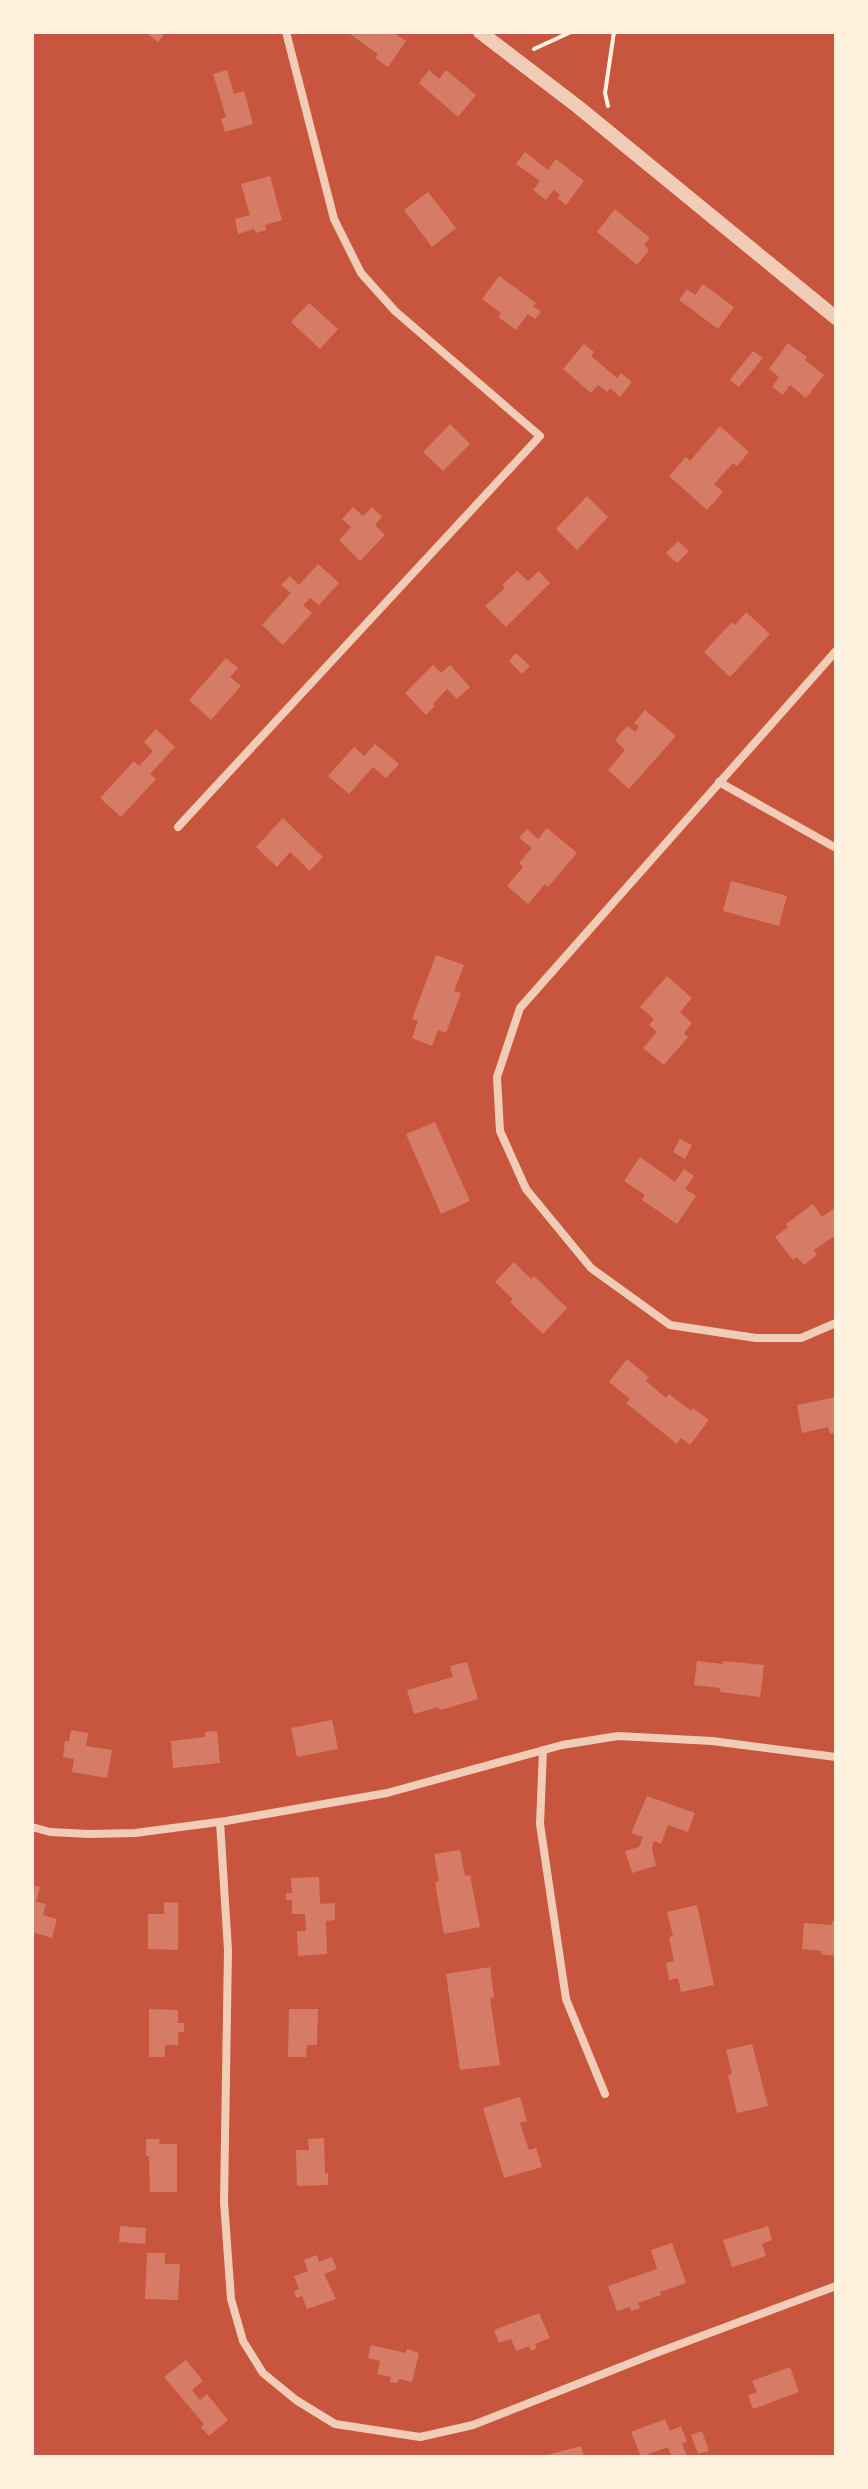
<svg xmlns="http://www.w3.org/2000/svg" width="868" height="2489" viewBox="0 0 868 2489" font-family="Helvetica,sans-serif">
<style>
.building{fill:#d67c66}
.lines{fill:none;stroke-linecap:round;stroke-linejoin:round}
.path{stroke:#fff3e0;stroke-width:4}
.minor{stroke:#f1ccb7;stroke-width:8}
.tertiary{stroke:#f1ccb7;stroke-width:14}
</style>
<rect width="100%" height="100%" fill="#c8553d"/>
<path class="building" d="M 145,32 L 166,32 L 158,42 Z
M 347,32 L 393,32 L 406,41 L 388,67 L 375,58 L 378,54 Z
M 227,70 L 234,94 L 244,91 L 253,124 L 225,132 L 221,119 L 226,117 L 213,74 Z
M 429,70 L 439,79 L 446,70 L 476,95 L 458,117 L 419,83 Z
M 525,152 L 548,170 L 556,159 L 584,181 L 566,205 L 557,198 L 560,195 L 554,190 L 546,200 L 533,190 L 540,181 L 516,164 Z
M 270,176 L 282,220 L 265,225 L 266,230 L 256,233 L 254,229 L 238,234 L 235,219 L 250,215 L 241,184 Z
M 428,192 L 456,228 L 432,247 L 404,210 Z
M 615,209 L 650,238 L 644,245 L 649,250 L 637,265 L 597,232 Z
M 499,276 L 536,303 L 533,306 L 541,312 L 535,319 L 528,314 L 516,330 L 498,317 L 501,313 L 482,299 Z
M 703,284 L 734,307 L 718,329 L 679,300 L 687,289 L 695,295 Z
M 309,303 L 338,329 L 320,349 L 291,322 Z
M 788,343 L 807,357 L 805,360 L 824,375 L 806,398 L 790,385 L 783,395 L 772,387 L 779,377 L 769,369 Z
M 584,344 L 594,352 L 591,356 L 617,378 L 621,373 L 632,382 L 620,397 L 610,388 L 607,392 L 598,385 L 591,393 L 563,369 Z
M 753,351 L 763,358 L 739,387 L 730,380 Z
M 450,424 L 470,444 L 443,471 L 423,452 Z
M 720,426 L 749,452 L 737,466 L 733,463 L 714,484 L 723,492 L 707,510 L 669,476 L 686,457 L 690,461 Z
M 587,496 L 608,517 L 577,550 L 556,529 Z
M 353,507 L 363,516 L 372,507 L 382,517 L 375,525 L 385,535 L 360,561 L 339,540 L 351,527 L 342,519 Z
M 678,541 L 689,551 L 677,563 L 666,553 Z
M 318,564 L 339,583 L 319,605 L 310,598 L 303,605 L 312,613 L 283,645 L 262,625 L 291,593 L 281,585 L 290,576 L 299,585 Z
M 517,571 L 528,581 L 539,571 L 550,583 L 506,627 L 485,606 L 505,588 L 502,585 Z
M 746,612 L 770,634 L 730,677 L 704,652 L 732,622 L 735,625 Z
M 516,653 L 530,666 L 522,674 L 509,661 Z
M 226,658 L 238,668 L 230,677 L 241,686 L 211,720 L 189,700 Z
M 433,665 L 441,673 L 450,665 L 470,687 L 457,699 L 447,689 L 433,704 L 435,706 L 426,715 L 405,693 Z
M 645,710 L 676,736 L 629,789 L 608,770 L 625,750 L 615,740 L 627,726 L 635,732 L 639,727 L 634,723 Z
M 156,729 L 175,747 L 150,774 L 156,779 L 121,817 L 100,798 L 134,761 L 139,766 L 153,751 L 144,742 Z
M 375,744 L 399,764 L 386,778 L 373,767 L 349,794 L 328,776 L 354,747 L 364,756 Z
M 283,818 L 323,857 L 310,871 L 290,852 L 277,867 L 256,847 Z
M 547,828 L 577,853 L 548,887 L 545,884 L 528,904 L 507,886 L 523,867 L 519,863 L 532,848 L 519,838 L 527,829 L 538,839 Z
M 731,881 L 787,896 L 779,926 L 723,911 Z
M 436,955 L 464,965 L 454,991 L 461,993 L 446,1033 L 438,1030 L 432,1046 L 412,1038 L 418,1021 L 412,1019 Z
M 667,976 L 692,998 L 680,1012 L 692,1023 L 684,1033 L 688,1037 L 664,1065 L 643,1048 L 657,1032 L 649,1025 L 654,1019 L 640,1007 Z
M 435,1122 L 470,1201 L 441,1214 L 406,1134 Z
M 680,1139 L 692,1145 L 685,1159 L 673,1152 Z
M 640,1157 L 675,1182 L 684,1169 L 694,1176 L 685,1189 L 696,1196 L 677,1224 L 642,1200 L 645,1195 L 624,1181 Z
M 813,1204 L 822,1217 L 836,1207 L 836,1241 L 833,1237 L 814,1250 L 817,1255 L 804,1265 L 797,1257 L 793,1260 L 775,1237 L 788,1227 L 786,1224 Z
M 514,1262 L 531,1279 L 534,1276 L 567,1308 L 543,1334 L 510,1302 L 513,1299 L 495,1282 Z
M 627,1359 L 649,1377 L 646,1381 L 666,1398 L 669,1394 L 691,1411 L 693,1408 L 709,1420 L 690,1445 L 681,1438 L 677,1444 L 626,1403 L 630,1399 L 609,1382 Z
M 836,1397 L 836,1432 L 830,1434 L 828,1427 L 802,1433 L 797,1405 Z
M 697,1661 L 723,1664 L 723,1661 L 764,1665 L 760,1697 L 720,1692 L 720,1688 L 694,1685 Z
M 467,1662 L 478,1699 L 440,1710 L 438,1707 L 414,1714 L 407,1690 L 453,1677 L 450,1666 Z
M 332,1720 L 338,1749 L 297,1757 L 291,1728 Z
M 71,1730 L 88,1733 L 86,1746 L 112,1750 L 107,1778 L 72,1772 L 74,1759 L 63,1757 L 65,1741 L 69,1741 Z
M 217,1731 L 220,1763 L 173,1768 L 171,1741 L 205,1737 L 205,1732 Z
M 647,1796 L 695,1813 L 688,1832 L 668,1825 L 661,1844 L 654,1841 L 652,1848 L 656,1866 L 632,1873 L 625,1851 L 639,1847 L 643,1837 L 631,1833 Z
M 460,1850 L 465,1876 L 470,1875 L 480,1927 L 444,1934 L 435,1882 L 439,1881 L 434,1854 Z
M 319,1877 L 320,1904 L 335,1903 L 335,1920 L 326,1921 L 327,1954 L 298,1956 L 297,1931 L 306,1931 L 305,1914 L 292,1914 L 292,1900 L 286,1900 L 286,1893 L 292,1893 L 291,1878 Z
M 32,1885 L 40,1887 L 36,1902 L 46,1904 L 43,1915 L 57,1919 L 52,1938 L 32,1932 Z
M 164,1902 L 178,1903 L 178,1950 L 148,1949 L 148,1914 L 164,1914 Z
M 697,1905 L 714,1985 L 681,1992 L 678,1978 L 669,1980 L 666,1963 L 674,1961 L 669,1937 L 673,1936 L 667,1912 Z
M 832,1921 L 836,1921 L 836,1956 L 821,1954 L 822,1951 L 802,1949 L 804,1923 L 832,1925 Z
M 490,1967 L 494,1997 L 490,1998 L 500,2065 L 460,2070 L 446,1974 Z
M 149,2009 L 178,2010 L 178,2023 L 184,2023 L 184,2032 L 178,2032 L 178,2045 L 165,2045 L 165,2057 L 149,2057 Z
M 289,2009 L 318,2009 L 317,2045 L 307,2045 L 306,2057 L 288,2057 Z
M 752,2044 L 768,2106 L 737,2113 L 728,2075 L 732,2074 L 726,2050 Z
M 520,2097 L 527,2121 L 520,2123 L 529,2150 L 536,2148 L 542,2167 L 504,2178 L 483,2108 Z
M 324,2138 L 325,2173 L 328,2173 L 328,2185 L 297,2186 L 296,2150 L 309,2150 L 308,2139 Z
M 146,2139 L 160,2139 L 159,2144 L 177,2144 L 177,2192 L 150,2192 L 149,2156 L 146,2156 Z
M 120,2226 L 146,2228 L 145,2244 L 119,2242 Z
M 768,2226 L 772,2240 L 762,2244 L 766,2256 L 732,2267 L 723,2240 Z
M 672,2243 L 686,2283 L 660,2292 L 661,2295 L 638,2303 L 640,2308 L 631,2311 L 630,2307 L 617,2311 L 608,2286 L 657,2269 L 651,2250 Z
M 147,2253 L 165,2253 L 165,2264 L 180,2264 L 178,2300 L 145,2299 Z
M 317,2255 L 319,2262 L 332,2257 L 337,2269 L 324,2274 L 336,2299 L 307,2309 L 302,2296 L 296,2298 L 294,2291 L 299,2289 L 294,2276 L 308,2271 L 304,2260 Z
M 539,2313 L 550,2338 L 535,2344 L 537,2348 L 531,2351 L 529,2346 L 516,2351 L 511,2339 L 499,2343 L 494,2330 Z
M 371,2345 L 406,2353 L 407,2349 L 419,2353 L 412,2382 L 399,2379 L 397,2383 L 390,2382 L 391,2377 L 377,2374 L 380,2361 L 368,2358 Z
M 186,2360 L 203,2381 L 192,2390 L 200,2400 L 207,2394 L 228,2420 L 209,2436 L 201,2427 L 204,2424 L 164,2377 Z
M 790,2367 L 799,2392 L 753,2409 L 748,2395 L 757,2392 L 752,2381 Z
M 665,2419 L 670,2431 L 681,2426 L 687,2442 L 682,2443 L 687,2457 L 672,2457 L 668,2447 L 641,2457 L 631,2432 Z
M 702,2431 L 709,2451 L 698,2454 L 691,2435 Z
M 581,2446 L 584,2457 L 544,2457 L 543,2456 Z"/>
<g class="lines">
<path class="path" d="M 534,49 L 571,32
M 608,106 L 605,93 L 614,32"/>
<path class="minor" d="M 836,651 L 520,1008 L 497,1077 L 500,1131 L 526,1189 L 591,1268 L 670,1325 L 756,1338 L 801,1338 L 836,1323
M 719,782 L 836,848
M 178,827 L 540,436 L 395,311 L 361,273 L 334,219 L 286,32
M 543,1750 L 540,1824 L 566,1999 L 605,2094
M 220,1822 L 228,1950 L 224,2202 L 231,2299 L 243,2341 L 263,2373 L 296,2400 L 335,2424 L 420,2437 L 473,2425 L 656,2353 L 836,2286
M 32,1827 L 50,1832 L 89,1834 L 135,1833 L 226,1821 L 387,1793 L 562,1745 L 618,1736 L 712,1741 L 836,1757"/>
<path class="tertiary" d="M 480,32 L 577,106 L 836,318"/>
</g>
<rect width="868" height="2489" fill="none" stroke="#fff3e0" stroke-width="68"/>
</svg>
